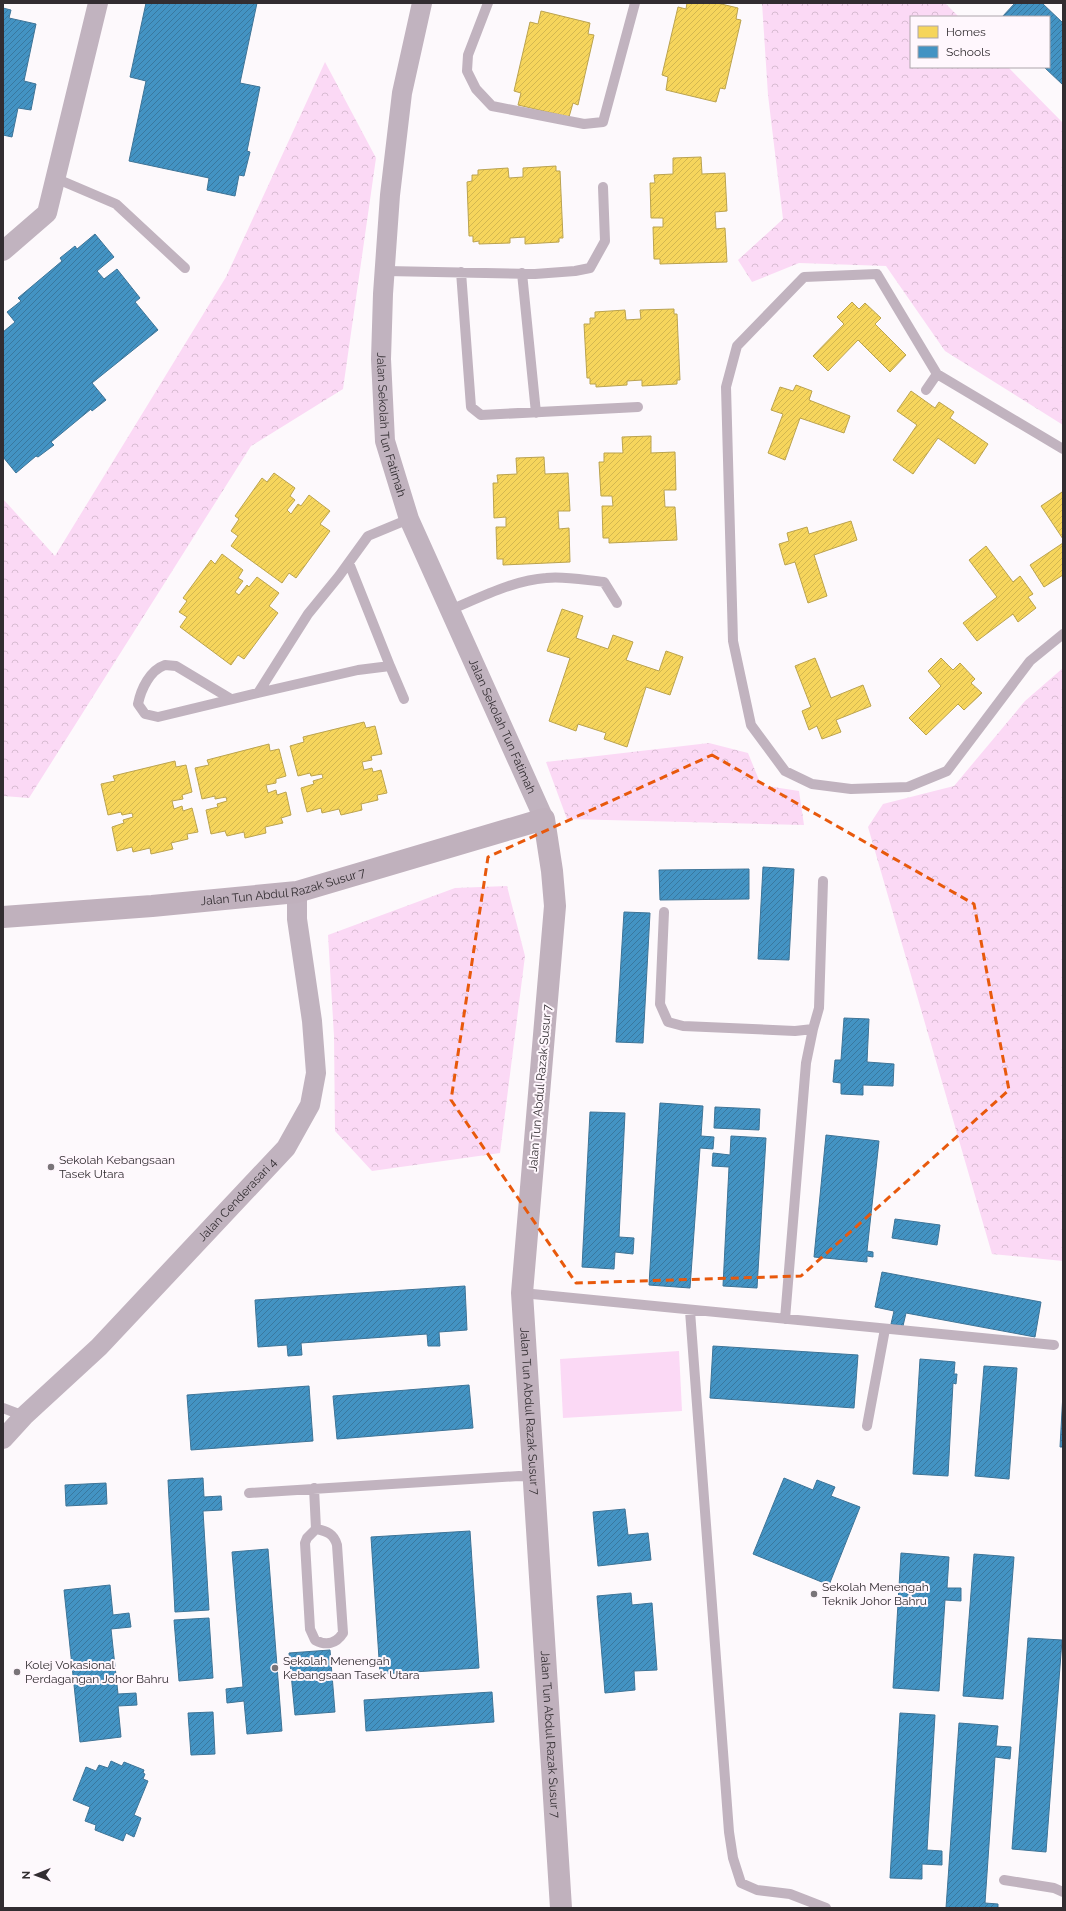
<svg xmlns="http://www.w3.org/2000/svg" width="1066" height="1911" viewBox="0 0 1066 1911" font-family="Raleway,sans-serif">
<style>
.forest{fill:url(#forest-crowns)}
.garden{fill:#fbd9f5}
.homes{fill:url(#homes-hatch);stroke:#bba34f}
.schools{fill:url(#schools-hatch);stroke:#3e7497}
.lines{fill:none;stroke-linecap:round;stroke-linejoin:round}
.lane{stroke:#c1b3bf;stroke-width:10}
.street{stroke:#c1b3bf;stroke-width:20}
.secondary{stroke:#c0b1bd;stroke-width:22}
.marked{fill:none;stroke:#e8590c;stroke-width:3;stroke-dasharray:8 5;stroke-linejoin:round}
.poi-dot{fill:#797478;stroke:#fff7fd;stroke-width:1.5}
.labels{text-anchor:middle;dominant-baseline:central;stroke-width:4;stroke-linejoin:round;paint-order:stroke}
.street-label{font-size:12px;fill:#322d31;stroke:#fff7fd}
.poi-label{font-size:12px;fill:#322d31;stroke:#fff7fd;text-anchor:start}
</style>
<defs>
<pattern id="forest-crowns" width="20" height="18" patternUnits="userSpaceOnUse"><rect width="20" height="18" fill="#fbd9f5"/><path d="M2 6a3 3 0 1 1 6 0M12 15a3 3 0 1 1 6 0" fill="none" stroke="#d8bbd2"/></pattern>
<pattern id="homes-hatch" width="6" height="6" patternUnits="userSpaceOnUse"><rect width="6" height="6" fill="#f6d55c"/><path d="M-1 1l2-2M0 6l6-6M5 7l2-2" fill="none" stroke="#d3b750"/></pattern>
<pattern id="schools-hatch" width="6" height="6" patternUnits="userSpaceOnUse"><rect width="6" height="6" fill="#4393c3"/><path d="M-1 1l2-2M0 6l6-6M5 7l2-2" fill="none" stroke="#39789f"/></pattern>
</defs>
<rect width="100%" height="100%" fill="#fdf9fc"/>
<path class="forest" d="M 762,3 L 945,3 L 959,17 L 911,17 L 911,67 L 1008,67 L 1063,123 L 1063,425 L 945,351 L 886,266 L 799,263 L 752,282 L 738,260 L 783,219 L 768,95 Z
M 325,62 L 376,158 L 343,389 L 251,446 L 29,798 L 3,796 L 3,499 L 55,556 L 226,277 Z
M 1063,668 L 1063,1261 L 992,1254 L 868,827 L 883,804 L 954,786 L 1025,701 Z
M 709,743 L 748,753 L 761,785 L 799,791 L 804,825 L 567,819 L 546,762 Z
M 507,886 L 525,956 L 500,1153 L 372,1171 L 335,1131 L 334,1036 L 328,935 L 455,888 Z"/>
<path class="garden" d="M 679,1351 L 682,1411 L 563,1418 L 560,1359 Z"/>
<path class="homes" d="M 687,3 L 717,3 L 738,8 L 736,19 L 741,20 L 725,89 L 720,88 L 716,102 L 666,90 L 668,77 L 662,75 L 678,7 L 686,9 Z
M 541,11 L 590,23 L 588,34 L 594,35 L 578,105 L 573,103 L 569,117 L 518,105 L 521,93 L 514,91 L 530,22 L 538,24 Z
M 701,157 L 702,174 L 725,173 L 727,211 L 715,212 L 716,229 L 725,228 L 727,262 L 660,264 L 660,259 L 654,259 L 653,227 L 663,227 L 663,218 L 651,218 L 650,183 L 655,183 L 654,175 L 673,174 L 673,158 Z
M 556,166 L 556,171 L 560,171 L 563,238 L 559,238 L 559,242 L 525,244 L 525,237 L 510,238 L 510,243 L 479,244 L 479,241 L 473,242 L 473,236 L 469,236 L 467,182 L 472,181 L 472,175 L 478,175 L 478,170 L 508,168 L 509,178 L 523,177 L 523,168 Z
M 852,302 L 859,309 L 865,303 L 881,318 L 875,324 L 906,355 L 890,372 L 858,340 L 828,371 L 813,356 L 844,324 L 837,317 Z
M 674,309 L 674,314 L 677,314 L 680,380 L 677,380 L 677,384 L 642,386 L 642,380 L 627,381 L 627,385 L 596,387 L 596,384 L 590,384 L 590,378 L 587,378 L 584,324 L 590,324 L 590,318 L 595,318 L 595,312 L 625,310 L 626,320 L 641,319 L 640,310 Z
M 796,385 L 812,391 L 809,400 L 850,416 L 844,433 L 800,418 L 785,460 L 768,453 L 783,414 L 771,410 L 780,387 L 793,391 Z
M 911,391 L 935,408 L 939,402 L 954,412 L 950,418 L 988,444 L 975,464 L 938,438 L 913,474 L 893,460 L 917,425 L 897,411 Z
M 651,436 L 651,453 L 675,452 L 676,490 L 664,490 L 665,507 L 675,507 L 677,540 L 609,543 L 609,538 L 603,538 L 602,506 L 613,506 L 612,496 L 601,496 L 599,462 L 604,462 L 604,453 L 623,453 L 622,437 Z
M 544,457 L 545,474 L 568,473 L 570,511 L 558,511 L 559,529 L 569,528 L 570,562 L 503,565 L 503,559 L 497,559 L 496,527 L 506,527 L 506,517 L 494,518 L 493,483 L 498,483 L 497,475 L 517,474 L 516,458 Z
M 274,473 L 295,488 L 290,496 L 295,500 L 287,510 L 291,514 L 298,504 L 301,506 L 309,495 L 330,511 L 320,524 L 330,531 L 296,578 L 289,573 L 282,583 L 231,546 L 238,536 L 231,531 L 239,519 L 235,516 L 262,478 L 267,482 Z
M 1062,492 L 1063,494 L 1063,539 L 1041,506 Z
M 851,521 L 857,540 L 814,555 L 827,596 L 808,603 L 795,562 L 785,565 L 779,544 L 789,541 L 787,533 L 807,527 L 809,534 Z
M 1063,543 L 1063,575 L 1044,587 L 1030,565 Z
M 986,546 L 1013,582 L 1020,576 L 1033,594 L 1028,597 L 1036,608 L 1018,622 L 1013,614 L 977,641 L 963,623 L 997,597 L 969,560 Z
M 222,554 L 243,570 L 238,578 L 243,581 L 235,592 L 239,595 L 247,585 L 249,587 L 257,577 L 279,593 L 269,606 L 278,613 L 244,659 L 238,655 L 231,665 L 180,627 L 187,617 L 179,612 L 187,601 L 183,598 L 211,560 L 215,564 Z
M 562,609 L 583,616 L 576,638 L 608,649 L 613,635 L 633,642 L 626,660 L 659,671 L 666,651 L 683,657 L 670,695 L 646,687 L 627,747 L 604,739 L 606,733 L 578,724 L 576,731 L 549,721 L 570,658 L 547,651 Z
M 815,658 L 831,698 L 863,685 L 871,706 L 836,720 L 841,732 L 822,739 L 817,726 L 809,730 L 802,711 L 811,707 L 795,666 Z
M 941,658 L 953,670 L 960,663 L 975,679 L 971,683 L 982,693 L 964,710 L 958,704 L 926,735 L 909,718 L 941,686 L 928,671 Z
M 364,722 L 366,728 L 375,726 L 382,754 L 371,756 L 372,760 L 362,762 L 364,770 L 372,768 L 373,772 L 381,770 L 387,793 L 377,795 L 378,800 L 361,804 L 362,810 L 341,815 L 339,809 L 322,813 L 321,808 L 307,812 L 301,788 L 314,784 L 313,781 L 323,778 L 322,774 L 311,776 L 310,773 L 298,776 L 290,746 L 304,742 L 303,737 Z
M 269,744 L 270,751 L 279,749 L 286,776 L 276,779 L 276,783 L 266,785 L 268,793 L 276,790 L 277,795 L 286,792 L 291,815 L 281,818 L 283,823 L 265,827 L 266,833 L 245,838 L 244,832 L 227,836 L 225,831 L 211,834 L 206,810 L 218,807 L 217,804 L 227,801 L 226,797 L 215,799 L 215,796 L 202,799 L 195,768 L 209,765 L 207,760 Z
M 175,761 L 176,767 L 186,765 L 192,792 L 182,795 L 183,799 L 172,801 L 174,809 L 182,806 L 183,811 L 192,808 L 198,832 L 187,834 L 188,839 L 171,843 L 173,849 L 151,854 L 150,848 L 133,852 L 132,847 L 117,851 L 112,827 L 124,823 L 123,820 L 133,817 L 132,813 L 122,815 L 121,812 L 108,815 L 101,784 L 115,781 L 113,776 Z"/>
<path class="schools" d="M 146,3 L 257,3 L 240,83 L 260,87 L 247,151 L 250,152 L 244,176 L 239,175 L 235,196 L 207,190 L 209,178 L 129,161 L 146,81 L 130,77 Z
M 1015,3 L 1042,3 L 1063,23 L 1063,85 L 1044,67 L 1049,67 L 1049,17 L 1002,17 Z
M 3,8 L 11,10 L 9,18 L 36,24 L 24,81 L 36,84 L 31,110 L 18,108 L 12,137 L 3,135 Z
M 95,234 L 114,257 L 97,271 L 104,279 L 117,269 L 140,298 L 135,302 L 158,330 L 92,383 L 106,400 L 92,411 L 91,409 L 51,442 L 54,445 L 38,457 L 36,456 L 16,473 L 3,457 L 3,332 L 15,322 L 7,312 L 21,301 L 18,298 L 62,261 L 60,258 L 75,246 L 77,249 Z
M 763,867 L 794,869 L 789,960 L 758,959 Z
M 749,869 L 749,899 L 660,900 L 659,870 Z
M 624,912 L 650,913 L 643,1043 L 616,1042 Z
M 844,1018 L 869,1019 L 867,1062 L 894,1064 L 893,1086 L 863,1085 L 863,1095 L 841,1094 L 841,1083 L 833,1082 L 835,1060 L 841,1060 Z
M 660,1103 L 703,1106 L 701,1136 L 714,1137 L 713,1149 L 700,1148 L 690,1288 L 649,1285 Z
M 715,1107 L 760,1109 L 759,1130 L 714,1128 Z
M 590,1112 L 625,1113 L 619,1237 L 634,1238 L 633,1254 L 615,1252 L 614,1269 L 582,1267 Z
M 826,1135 L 879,1141 L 867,1251 L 873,1252 L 873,1257 L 867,1256 L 867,1262 L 814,1257 Z
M 731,1136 L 766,1138 L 757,1288 L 723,1286 L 729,1167 L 712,1166 L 713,1153 L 730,1155 Z
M 895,1219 L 940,1225 L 937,1245 L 892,1238 Z
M 882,1272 L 1041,1302 L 1035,1337 L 906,1313 L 903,1326 L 891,1324 L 894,1311 L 875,1307 Z
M 465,1286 L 467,1330 L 439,1332 L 440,1346 L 428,1346 L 427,1334 L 301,1343 L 302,1355 L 288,1356 L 287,1345 L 258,1347 L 255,1300 Z
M 713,1346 L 858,1355 L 854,1408 L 710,1398 Z
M 920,1359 L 955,1362 L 954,1374 L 957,1374 L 956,1384 L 953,1383 L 948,1476 L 913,1474 Z
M 984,1366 L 1017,1368 L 1009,1479 L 975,1476 Z
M 469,1385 L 473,1428 L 337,1439 L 333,1396 Z
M 309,1386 L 313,1441 L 191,1450 L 187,1395 Z
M 1063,1393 L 1063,1447 L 1060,1447 Z
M 203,1478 L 204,1497 L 221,1496 L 222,1510 L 203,1511 L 209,1610 L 175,1612 L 168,1480 Z
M 784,1478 L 813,1490 L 817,1480 L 835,1487 L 831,1496 L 860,1507 L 829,1585 L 753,1554 Z
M 106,1483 L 107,1504 L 66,1506 L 65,1485 Z
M 625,1509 L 628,1535 L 648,1533 L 651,1560 L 598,1566 L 593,1512 Z
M 470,1531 L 479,1668 L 380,1674 L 371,1537 Z
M 268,1549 L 282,1731 L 247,1734 L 244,1701 L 227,1703 L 226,1689 L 243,1687 L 232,1552 Z
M 901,1553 L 949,1557 L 947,1588 L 961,1588 L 961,1601 L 945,1600 L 939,1691 L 893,1688 Z
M 974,1554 L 1014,1557 L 1003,1699 L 963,1696 Z
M 110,1585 L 113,1615 L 129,1613 L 131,1627 L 111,1629 L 118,1694 L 136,1693 L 137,1705 L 118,1706 L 121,1737 L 80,1742 L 64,1590 Z
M 631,1593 L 632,1605 L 652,1603 L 657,1670 L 634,1671 L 635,1690 L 605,1693 L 597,1596 Z
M 209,1618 L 213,1678 L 179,1681 L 174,1620 Z
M 1028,1638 L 1062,1640 L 1046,1852 L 1012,1849 Z
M 330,1650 L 335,1712 L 295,1715 L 289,1653 Z
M 492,1692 L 494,1722 L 366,1731 L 364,1700 Z
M 213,1712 L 215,1754 L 191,1755 L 188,1713 Z
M 900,1713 L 935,1715 L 927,1850 L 942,1851 L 942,1865 L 922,1864 L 922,1879 L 890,1878 Z
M 959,1723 L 998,1726 L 996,1746 L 1011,1747 L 1010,1759 L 995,1757 L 985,1903 L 998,1904 L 998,1908 L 946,1908 Z
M 111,1761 L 122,1766 L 124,1762 L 144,1770 L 143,1773 L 145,1774 L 143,1779 L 148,1781 L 134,1815 L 141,1818 L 134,1837 L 126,1833 L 123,1841 L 95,1830 L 96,1825 L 85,1821 L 90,1807 L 73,1800 L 86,1767 L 96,1771 L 99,1765 L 108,1768 Z"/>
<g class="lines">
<path class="lane" d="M 488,3 L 468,55 L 467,71 L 476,89 L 492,106 L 584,124 L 603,122 L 635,3
M 55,178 L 116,204 L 185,268
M 386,271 L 535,274 L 575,271 L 590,268 L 605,241 L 603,187
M 461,272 L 471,407 L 481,415 L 638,407
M 522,273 L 536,413
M 926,390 L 937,374
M 1063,449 L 937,374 L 877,274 L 804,277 L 737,346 L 726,387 L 733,641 L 751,725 L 785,771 L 812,784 L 851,789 L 908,787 L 947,771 L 1030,661 L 1063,634
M 349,563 L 390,666
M 450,610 C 479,598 514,580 546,578 C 565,576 584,580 604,582 L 617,603
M 258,693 L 358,670 L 390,666 L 404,699
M 231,699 L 176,666 L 165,665 C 150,670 141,689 138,704 L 145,714 L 158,717 L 258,693 L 308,614 L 339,576 L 368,536 L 409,519
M 664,912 L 660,1004 L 668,1022 L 683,1026 L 795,1031 L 813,1029 L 819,1008 L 823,881
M 522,1293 L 1054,1345
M 690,1311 L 729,1832 L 733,1858 L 741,1883 L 757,1890 L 790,1894 L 826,1908
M 785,1319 L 806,1063 L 813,1029
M 3,1408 L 24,1416
M 867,1426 L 885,1329
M 314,1488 L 316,1529
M 249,1493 L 519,1476 L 534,1477
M 316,1529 C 327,1531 334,1534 337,1545 L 343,1633 C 336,1644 326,1646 315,1640 L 310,1629 L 305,1543 L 307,1538 Z
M 1004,1880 L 1054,1888 L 1063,1892"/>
<g class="street">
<path id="s1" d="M 422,3 L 402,93 L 390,195 L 383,294 L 381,359 L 385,441 L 409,519 L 544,819"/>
<path d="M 3,251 L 47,213 L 98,3"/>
<path id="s2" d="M 3,1439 L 24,1416 L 99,1347 L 286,1148 L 310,1105 L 316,1073 L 312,1021 L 297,919 L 297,892"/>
</g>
<path class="secondary" id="s3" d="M 3,917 L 152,906 L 297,892 L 544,819 L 552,871 L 555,906 L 522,1293 L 561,1908"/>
</g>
<path class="marked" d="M 712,755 L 974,904 L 1009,1090 L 801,1276 L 576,1283 L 451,1100 L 488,857 Z"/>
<g class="poi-dot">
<circle cx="51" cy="1167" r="4"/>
<circle cx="814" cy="1594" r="4"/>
<circle cx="275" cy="1668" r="4"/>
<circle cx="17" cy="1672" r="4"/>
</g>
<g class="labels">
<g class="street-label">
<text stroke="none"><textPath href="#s1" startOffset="426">Jalan Sekolah Tun Fatimah</textPath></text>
<text stroke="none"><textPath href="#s1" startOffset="750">Jalan Sekolah Tun Fatimah</textPath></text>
<text stroke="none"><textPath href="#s3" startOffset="282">Jalan Tun Abdul Razak Susur 7</textPath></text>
<text transform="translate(540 1088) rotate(-85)">Jalan Tun Abdul Razak Susur 7</text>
<text stroke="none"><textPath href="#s2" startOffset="335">Jalan Cenderasari 4</textPath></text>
<text stroke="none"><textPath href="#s3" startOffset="1147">Jalan Tun Abdul Razak Susur 7</textPath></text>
<text stroke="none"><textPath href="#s3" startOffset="1471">Jalan Tun Abdul Razak Susur 7</textPath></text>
</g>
<g class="poi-label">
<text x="59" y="1160">Sekolah Kebangsaan<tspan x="59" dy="14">Tasek Utara</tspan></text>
<text x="822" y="1587">Sekolah Menengah<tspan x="822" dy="14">Teknik Johor Bahru</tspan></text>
<text x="283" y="1661">Sekolah Menengah<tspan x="283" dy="14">Kebangsaan Tasek Utara</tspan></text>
<text x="25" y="1665">Kolej Vokasional<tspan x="25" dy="14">Perdagangan Johor Bahru</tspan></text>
</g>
</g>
<rect width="1066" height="1911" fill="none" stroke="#322d31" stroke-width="8"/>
<rect x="910" y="16" width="140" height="52" fill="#fff7fd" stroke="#ada6ab"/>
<rect x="918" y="26" width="20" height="12" fill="#f6d55c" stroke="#ada6ab"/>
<text x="946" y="36" font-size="12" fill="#322d31">Homes</text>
<rect x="918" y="46" width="20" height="12" fill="#4393c3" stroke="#ada6ab"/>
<text x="946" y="56" font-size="12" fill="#322d31">Schools</text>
<g transform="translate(36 1875) rotate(269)" stroke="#fff7fd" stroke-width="3" paint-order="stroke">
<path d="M0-3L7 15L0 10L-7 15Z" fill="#322d31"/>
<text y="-6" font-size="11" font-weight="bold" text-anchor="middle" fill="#322d31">N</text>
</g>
</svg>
